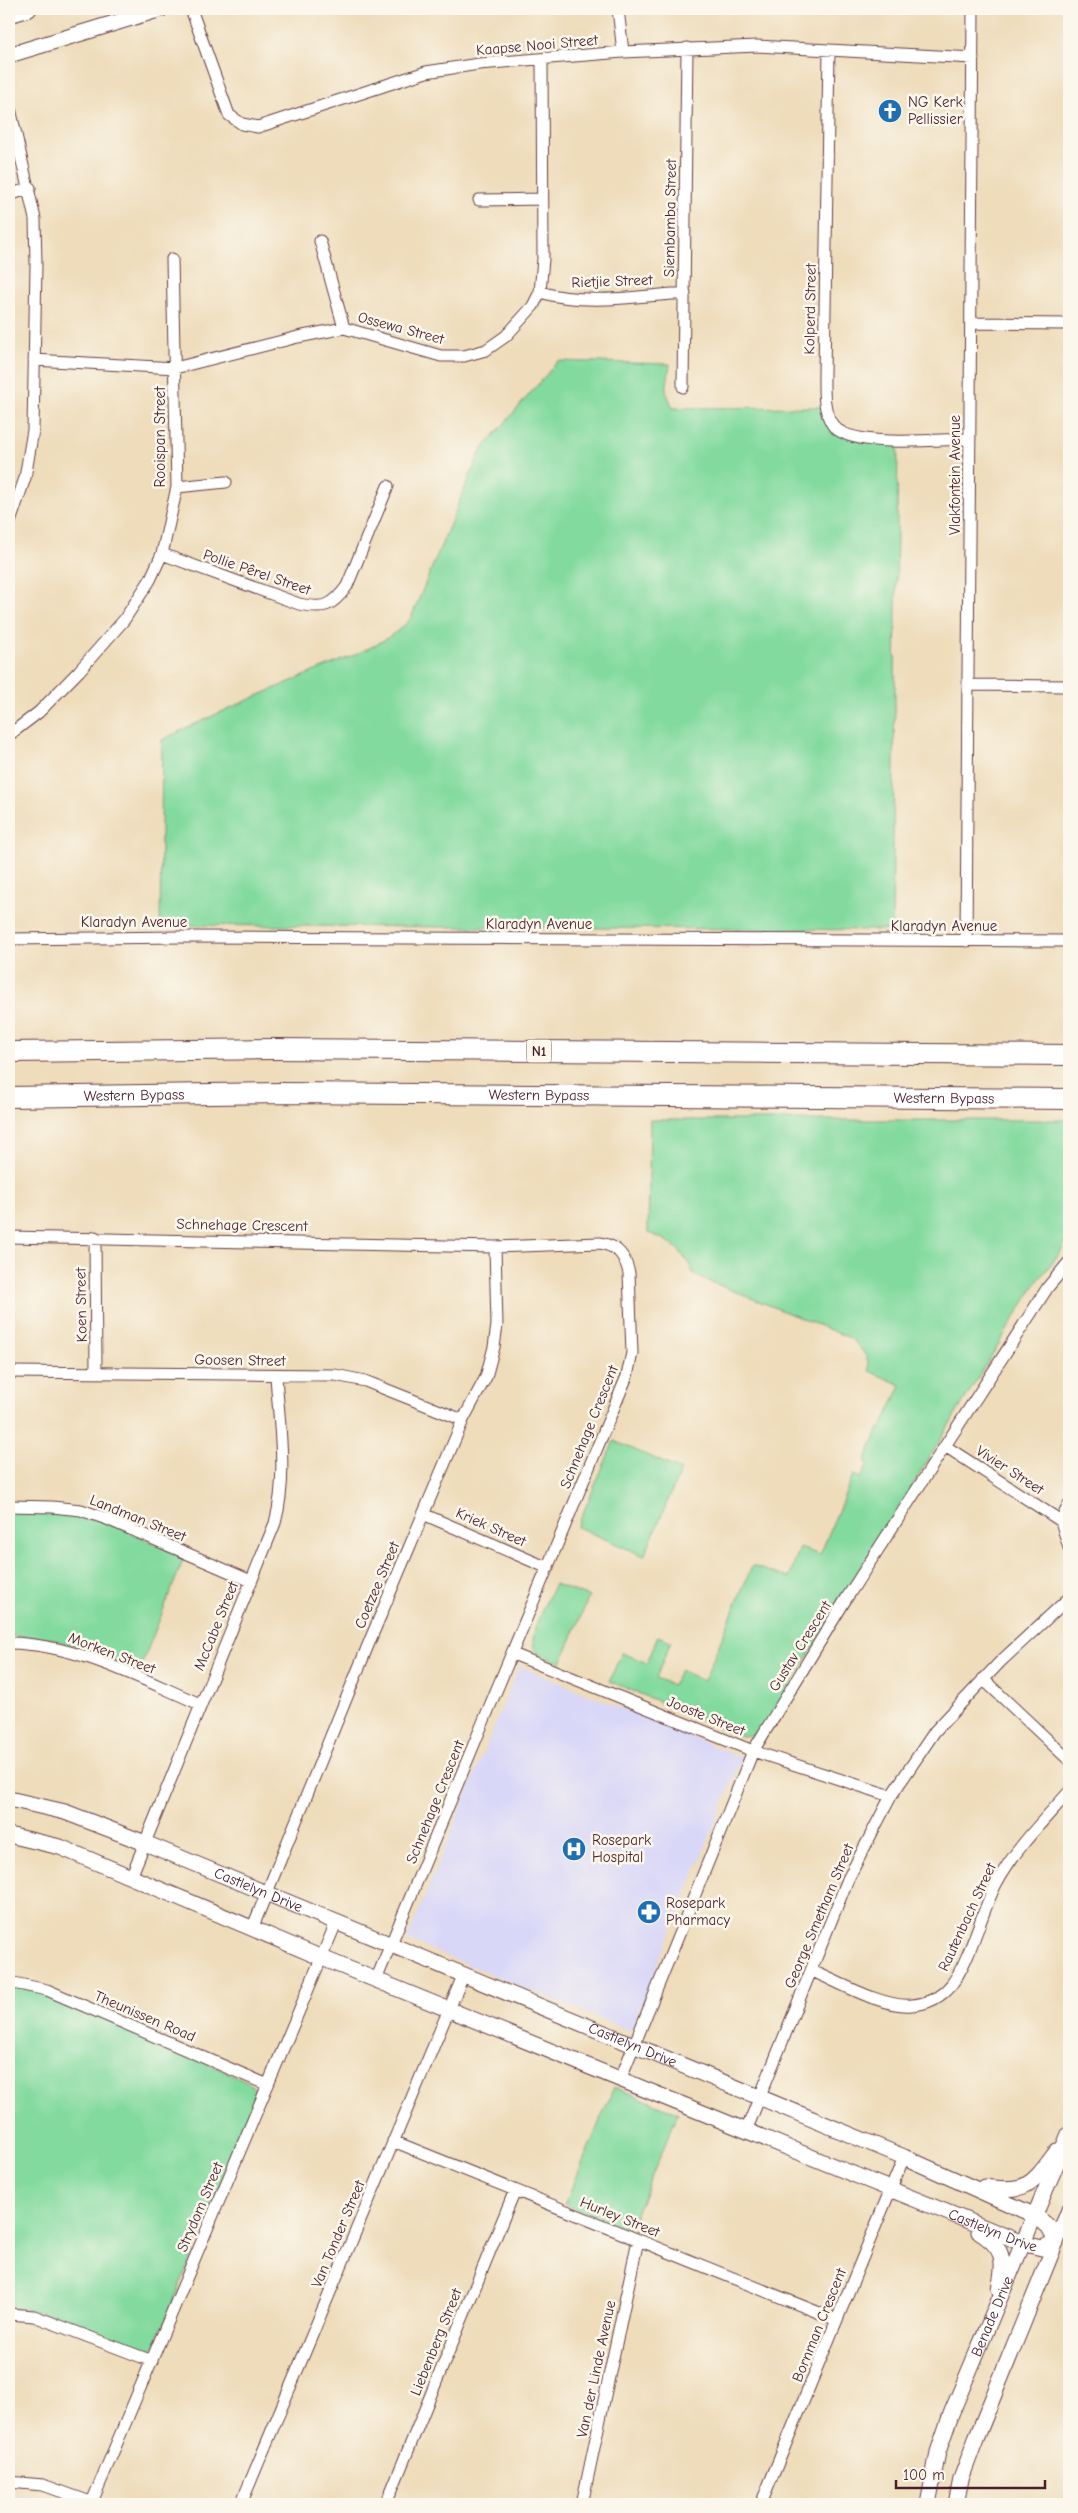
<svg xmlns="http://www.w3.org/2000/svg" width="1078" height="2513" viewBox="0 0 1078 2513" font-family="'Comic Neue',sans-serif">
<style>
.built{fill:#d9d7f8}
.green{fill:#83da9f;stroke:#667c65}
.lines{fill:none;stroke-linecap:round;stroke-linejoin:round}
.street-casing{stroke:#633b40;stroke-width:13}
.secondary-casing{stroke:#633b40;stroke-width:17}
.highway-casing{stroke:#633b40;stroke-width:22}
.street{stroke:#fff;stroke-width:11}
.secondary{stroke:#fff;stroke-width:15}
.highway{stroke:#fff;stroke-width:20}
.labels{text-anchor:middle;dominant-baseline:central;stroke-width:5;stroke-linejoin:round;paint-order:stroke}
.shield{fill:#fbf7ec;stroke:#7f6065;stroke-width:1}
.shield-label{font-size:14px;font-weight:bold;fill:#4a1f2b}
.street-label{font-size:15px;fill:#4a1f2b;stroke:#fbf7ec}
.poi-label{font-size:15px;fill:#4a1f2b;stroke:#fbf7ec;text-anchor:start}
</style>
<rect width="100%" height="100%" fill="#fbf7ec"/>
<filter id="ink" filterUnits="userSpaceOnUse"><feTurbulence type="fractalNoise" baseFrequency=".02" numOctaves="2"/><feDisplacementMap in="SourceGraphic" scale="10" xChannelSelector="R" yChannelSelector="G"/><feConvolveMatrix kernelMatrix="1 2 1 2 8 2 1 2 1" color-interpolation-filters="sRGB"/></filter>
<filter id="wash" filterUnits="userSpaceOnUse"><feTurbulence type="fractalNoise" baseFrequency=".0096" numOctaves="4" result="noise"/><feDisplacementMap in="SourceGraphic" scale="20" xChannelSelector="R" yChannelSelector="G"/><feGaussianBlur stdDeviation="1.12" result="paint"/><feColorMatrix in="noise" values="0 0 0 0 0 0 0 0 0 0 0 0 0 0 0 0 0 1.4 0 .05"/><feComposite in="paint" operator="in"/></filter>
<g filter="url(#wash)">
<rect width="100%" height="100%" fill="#eedcba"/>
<path class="built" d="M 519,1666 L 742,1758 L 630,2031 L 407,1940 Z
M 25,2495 L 49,2504 L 9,2504 L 9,2497 Z"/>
<path class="green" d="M 558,361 L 670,364 L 666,391 L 673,408 L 821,407 L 834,431 L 898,443 L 892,930 L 160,925 L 162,740 C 208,717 255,697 301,677 C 335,662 388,646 411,618 L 480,452 Z
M 650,1120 L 1069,1120 L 1069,1238 L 1059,1254 L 1036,1283 L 763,1730 L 754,1735 L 741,1736 L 609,1681 L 622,1653 L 647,1663 L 658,1636 L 671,1641 L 656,1678 L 673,1685 L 680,1670 L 704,1681 L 752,1566 L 789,1578 L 800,1548 L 820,1555 L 853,1475 L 861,1478 L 868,1463 L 865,1461 L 879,1428 L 881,1429 L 901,1385 L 869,1371 C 870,1356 860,1348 850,1338 L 694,1275 C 685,1252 672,1241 648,1233 Z
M 614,1441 L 681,1470 L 644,1556 L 577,1527 Z
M 9,1512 C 32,1512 55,1511 78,1515 C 115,1521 151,1543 184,1558 L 139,1671 L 81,1648 L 49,1638 L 9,1636 Z
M 555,1584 L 589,1597 L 561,1663 C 554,1660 541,1657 536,1651 C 525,1638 548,1598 555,1584 Z
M 9,1985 L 47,1993 L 247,2081 L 256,2090 L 257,2100 L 155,2345 L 148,2350 L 140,2351 C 103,2334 51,2307 9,2309 Z
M 614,2087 L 678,2113 L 629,2231 L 565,2205 Z"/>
</g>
<g filter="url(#ink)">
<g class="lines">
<g class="street-casing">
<path id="street" d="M 191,9 L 229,115 L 242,124 L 258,127 L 426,72 L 479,64 L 623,52 L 757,46 L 973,58
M 618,9 L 623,52
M 829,50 L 824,375 C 824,391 823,410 832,424 C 848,450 941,439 970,439
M 9,104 L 35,219 L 36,264 L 33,430 L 25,478 L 9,525
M 9,195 L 30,188
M 479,200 L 542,199
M 320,241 L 344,328
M 540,292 C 586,306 638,296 685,293
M 971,323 L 1069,324
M 34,360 L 175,368 L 298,337 L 344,328 L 441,356 L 464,356 L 486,350 L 506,336 L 533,306 L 540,292 L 543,259 L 542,59
M 683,387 L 687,48
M 177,487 L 226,482
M 162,554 L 299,604 C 324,609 332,607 347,586 L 388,486
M 968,685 L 1069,686
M 9,735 L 39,712 L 79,671 L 124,620 L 150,580 L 162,554 L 177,487 L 172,259
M 9,939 L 181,937 L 1069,941
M 966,941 L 973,9
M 9,1237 L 495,1247 L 600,1243 C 618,1246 625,1256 629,1273 L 632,1353 L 627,1376 L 376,1980
M 95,1237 L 96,1373
M 9,1372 L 335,1375 L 365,1381 L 463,1420
M 945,1446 L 1061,1521 L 1069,1548
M 9,1506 L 52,1507 L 81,1510 L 107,1519 L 251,1581
M 423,1514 L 548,1568
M 1061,1521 L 1069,1504
M 9,1643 C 77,1644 139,1678 200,1704
M 513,1654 L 753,1751 L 891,1796
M 983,1679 L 1069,1760
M 131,1877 L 275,1523 C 288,1476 279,1424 276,1376
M 252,1929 L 371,1638 L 463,1420 L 486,1377 L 494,1347 L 497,1325 L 495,1247
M 812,1971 C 839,1982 883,2008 912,2005 C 927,2004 941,1997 951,1985 C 970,1961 981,1913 996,1884 C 1014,1850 1043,1821 1069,1792
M 9,1982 L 47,1990 L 268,2085
M 620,2080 L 753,1751 L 846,1599 L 945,1446 L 1048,1287 L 1069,1262
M 746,2131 L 848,1879 L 891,1796 L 935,1731 L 1000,1662 L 1069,1598
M 393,2141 L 837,2320
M 9,2314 L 34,2316 L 152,2361
M 9,2482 L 43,2485 L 96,2504
M 92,2502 L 336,1923
M 241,2504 L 463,1976
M 386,2504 L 515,2190
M 582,2504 L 638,2240
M 761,2504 L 904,2157"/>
</g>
<g class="secondary-casing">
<g id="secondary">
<path d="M 9,15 L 29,9"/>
<path d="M 9,55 L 161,9"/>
<path id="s1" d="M 9,1799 L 65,1812 L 145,1843 L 904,2157 L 1036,2216 L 1049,2227 L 1056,2242"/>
<path id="s2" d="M 9,1835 L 60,1847 L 322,1958 L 1025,2244 L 1042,2248 L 1056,2242"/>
<path d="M 984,2187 C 1029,2193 1031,2185 1057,2151"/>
<path d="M 979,2232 C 1005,2248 1005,2261 999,2289"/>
<path id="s3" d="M 928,2504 L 938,2452 L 951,2414 L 1069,2134"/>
<path d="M 956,2504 L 961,2479 L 976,2439 L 1069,2210"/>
</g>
</g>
<g class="highway-casing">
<g id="highway">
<path d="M 9,1052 L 274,1049 L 1069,1055"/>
<path id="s4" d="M 9,1097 L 281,1093 L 1069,1099"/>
</g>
</g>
<use href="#street" class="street"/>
<use href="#secondary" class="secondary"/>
<use href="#highway" class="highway"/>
</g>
</g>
<defs>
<g id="church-disc" transform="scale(1.25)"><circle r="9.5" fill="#1f6fb2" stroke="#fbf7ec"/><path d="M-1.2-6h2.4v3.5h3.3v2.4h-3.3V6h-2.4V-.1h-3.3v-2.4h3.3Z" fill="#fff"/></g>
<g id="hospital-disc" transform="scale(1.25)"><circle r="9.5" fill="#1f6fb2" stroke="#fbf7ec"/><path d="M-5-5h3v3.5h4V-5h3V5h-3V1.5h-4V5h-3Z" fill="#fff"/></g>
<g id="pharmacy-disc" transform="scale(1.25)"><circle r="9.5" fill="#1f6fb2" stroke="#fbf7ec"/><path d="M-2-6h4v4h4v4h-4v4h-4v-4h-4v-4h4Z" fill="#fff"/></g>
</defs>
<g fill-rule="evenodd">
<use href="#church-disc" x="890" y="111"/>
<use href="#hospital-disc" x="574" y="1849"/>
<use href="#pharmacy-disc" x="649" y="1912"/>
</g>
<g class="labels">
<rect class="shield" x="526.5" y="1039.5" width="25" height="23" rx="4"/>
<g class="shield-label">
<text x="539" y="1051">N1</text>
</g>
<g class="street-label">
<text transform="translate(537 45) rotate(-5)">Kaapse Nooi Street</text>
<text transform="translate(670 218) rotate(-89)">Siembamba Street</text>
<text transform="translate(612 281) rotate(-2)">Rietjie Street</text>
<text transform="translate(810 309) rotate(-89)">Kolperd Street</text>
<text transform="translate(401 328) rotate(15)">Ossewa Street</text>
<text transform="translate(160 437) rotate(-90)">Rooispan Street</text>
<text transform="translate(955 475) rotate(-90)">Vlakfontein Avenue</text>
<text transform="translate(257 572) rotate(19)">Pollie Pêrel Street</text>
<text x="134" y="922">Klaradyn Avenue</text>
<text x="539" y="924">Klaradyn Avenue</text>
<text x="944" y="926">Klaradyn Avenue</text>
<text stroke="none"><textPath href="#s4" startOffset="125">Western Bypass</textPath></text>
<text stroke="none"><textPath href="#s4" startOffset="530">Western Bypass</textPath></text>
<text stroke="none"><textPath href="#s4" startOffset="935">Western Bypass</textPath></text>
<text transform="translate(242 1225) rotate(1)">Schnehage Crescent</text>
<text transform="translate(81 1305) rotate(-91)">Koen Street</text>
<text transform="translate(240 1360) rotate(1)">Goosen Street</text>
<text transform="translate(589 1427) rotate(-68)">Schnehage Crescent</text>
<text transform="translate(1010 1470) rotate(33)">Vivier Street</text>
<text transform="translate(138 1518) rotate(22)">Landman Street</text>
<text transform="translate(491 1527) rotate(24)">Kriek Street</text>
<text transform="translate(377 1585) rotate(-67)">Coetzee Street</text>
<text transform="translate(216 1626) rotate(-68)">McCabe Street</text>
<text transform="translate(800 1646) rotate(-58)">Gustav Crescent</text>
<text transform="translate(112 1653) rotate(21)">Morken Street</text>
<text transform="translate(706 1716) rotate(22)">Jooste Street</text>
<text transform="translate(435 1802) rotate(-68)">Schnehage Crescent</text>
<text stroke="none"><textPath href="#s1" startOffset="266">Castlelyn Drive</textPath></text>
<text transform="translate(819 1916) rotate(-67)">George Smetham Street</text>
<text transform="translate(967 1917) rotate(-65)">Rautenbach Street</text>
<text transform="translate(145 2016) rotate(23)">Theunissen Road</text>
<text stroke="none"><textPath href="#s1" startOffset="671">Castlelyn Drive</textPath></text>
<text transform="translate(200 2207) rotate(-67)">Strydom Street</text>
<text transform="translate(620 2217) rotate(22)">Hurley Street</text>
<text stroke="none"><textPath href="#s2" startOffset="1061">Castlelyn Drive</textPath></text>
<text transform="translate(338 2234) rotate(-67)">Van Tonder Street</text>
<text stroke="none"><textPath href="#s3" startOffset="199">Benade Drive</textPath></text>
<text transform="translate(819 2325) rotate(-68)">Bornman Crescent</text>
<text transform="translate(436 2342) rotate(-68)">Liebenberg Street</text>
<text transform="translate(596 2369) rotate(-78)">Van der Linde Avenue</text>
</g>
<g class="poi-label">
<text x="908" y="102">NG Kerk<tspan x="908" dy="17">Pellissier</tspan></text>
<text x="592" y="1840">Rosepark<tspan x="592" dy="17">Hospital</tspan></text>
<text x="666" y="1903">Rosepark<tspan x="666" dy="17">Pharmacy</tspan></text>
</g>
</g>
<rect width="1078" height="2513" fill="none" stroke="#fbf7ec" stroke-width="30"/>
<path d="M896 2480v8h149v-8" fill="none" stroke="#4a1f2b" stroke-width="2.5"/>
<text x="903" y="2480" font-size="15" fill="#4a1f2b" stroke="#fbf7ec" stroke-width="4" paint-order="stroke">100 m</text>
</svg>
